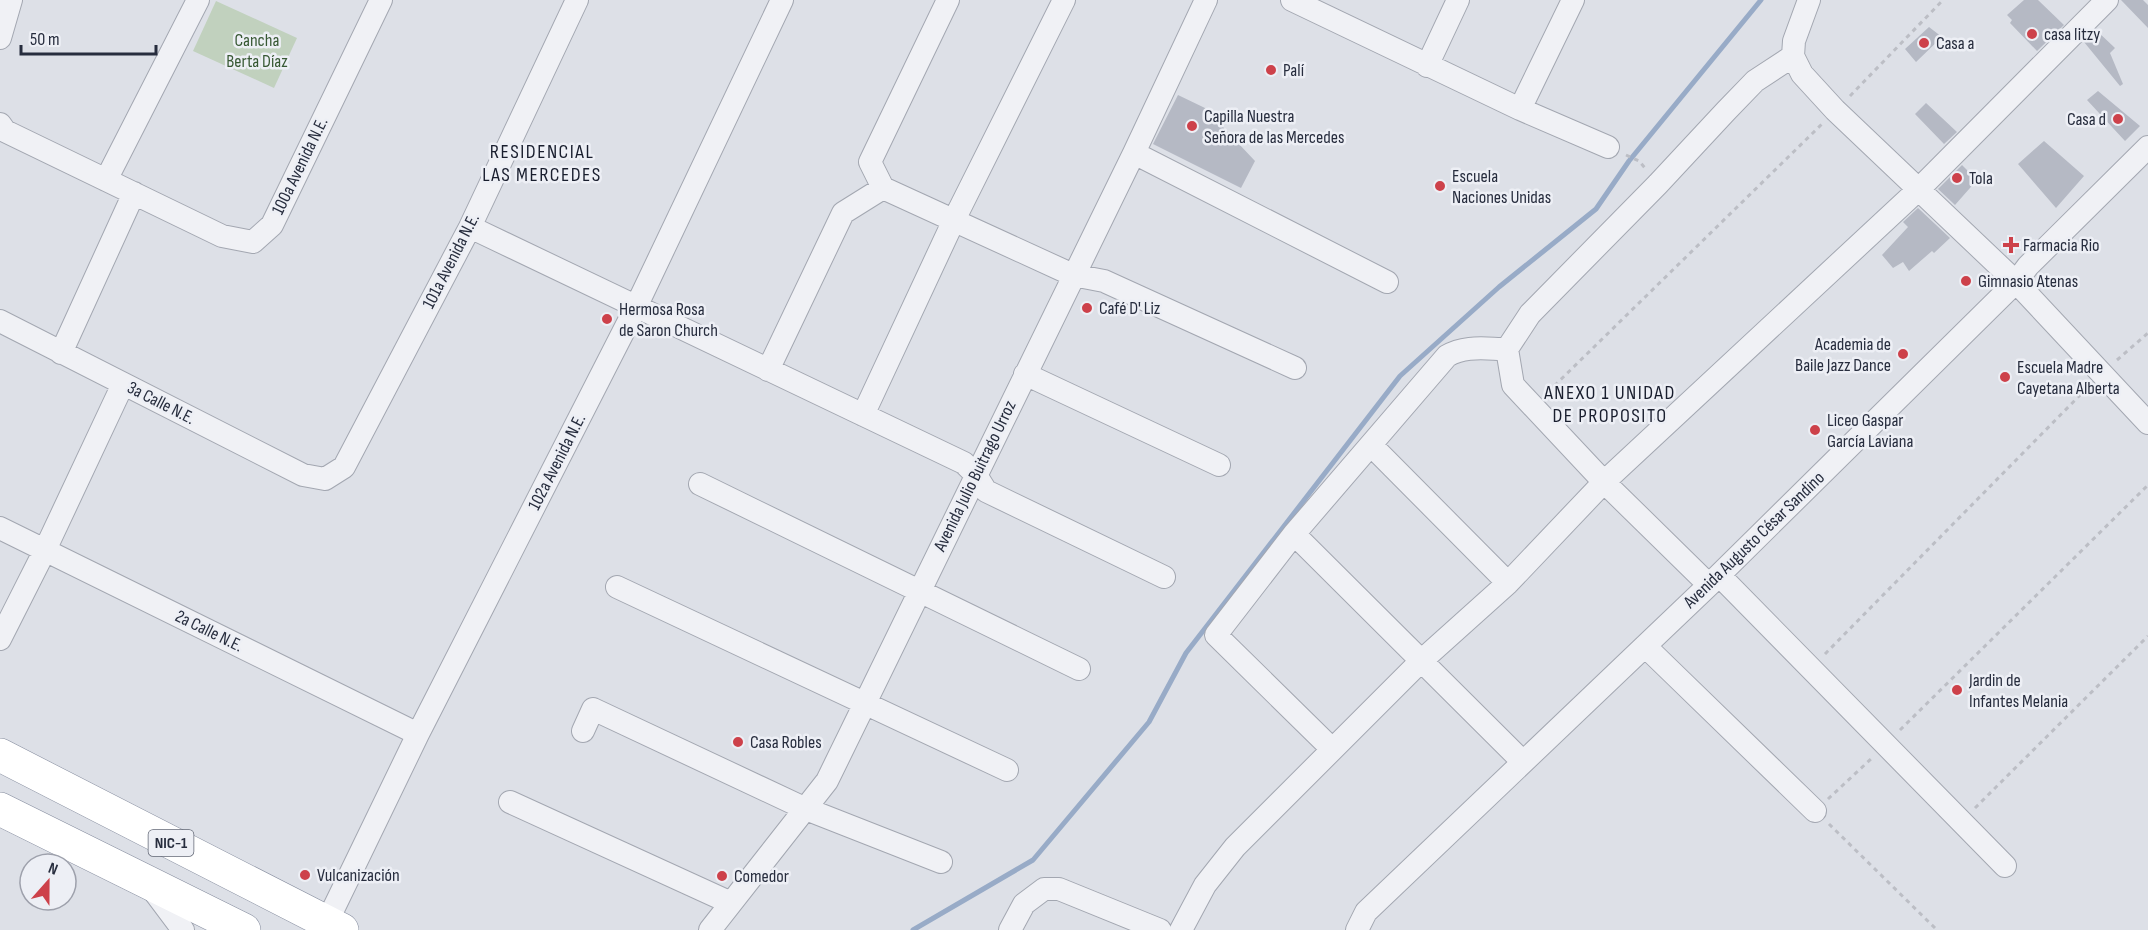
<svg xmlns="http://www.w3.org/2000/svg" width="2148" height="930" viewBox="0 0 2148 930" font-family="'Sofia Sans Condensed',sans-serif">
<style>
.green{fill:#c1d1be}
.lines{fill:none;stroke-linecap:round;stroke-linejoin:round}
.stream{stroke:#98abc7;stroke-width:5}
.building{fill:#b5b9c4}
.minor-casing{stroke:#a3a7b1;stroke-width:24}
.highway-casing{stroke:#858c9e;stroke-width:34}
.path{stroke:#bcbec5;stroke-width:3;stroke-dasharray:4.5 4.5;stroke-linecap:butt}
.minor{stroke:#f0f1f5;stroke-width:22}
.highway{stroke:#fff;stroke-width:33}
.poi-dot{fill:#cd414a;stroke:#edeff5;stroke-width:2}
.labels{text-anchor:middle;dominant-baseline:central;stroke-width:5;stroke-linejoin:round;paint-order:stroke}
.shield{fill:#edeff5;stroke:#626775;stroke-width:1.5}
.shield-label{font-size:16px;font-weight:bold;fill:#272d3e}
.poi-label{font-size:18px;fill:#272d3e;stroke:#edeff5;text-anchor:start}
.park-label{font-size:18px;fill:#385934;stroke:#edeff5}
.street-label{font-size:18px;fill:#272d3e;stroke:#edeff5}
.neighbourhood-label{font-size:20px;letter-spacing:1.5px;fill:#191e2e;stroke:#edeff5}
</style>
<rect width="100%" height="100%" fill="#dde0e7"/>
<path class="green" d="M 216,1 L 297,38 L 274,88 L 193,51 Z"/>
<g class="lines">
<path class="stream" d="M 913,930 L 1033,860 L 1149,722 L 1186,653 L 1400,376 L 1499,287 L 1596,209 L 1629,161 L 1761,0"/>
</g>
<path class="building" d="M 2024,0 L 2038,0 L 2064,25 L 2037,51 L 2010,23 L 2012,20 L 2007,15 Z
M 2121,0 L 2143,0 L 2148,5 L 2148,28 Z
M 1929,27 L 1942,37 L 1916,62 L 1905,49 Z
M 2096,30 L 2115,48 L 2110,53 L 2123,84 L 2120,86 L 2084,42 Z
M 2098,91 L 2140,126 L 2125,141 L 2087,100 Z
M 1178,95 L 1205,108 L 1255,161 L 1241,188 L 1153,144 Z
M 1926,103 L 1957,132 L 1944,144 L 1915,114 Z
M 2044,141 L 2084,176 L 2056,208 L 2018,164 Z
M 1962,165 L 1977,180 L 1955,205 L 1938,189 Z
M 1918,208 L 1950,238 L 1934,253 L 1932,251 L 1909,271 L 1903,262 L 1893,268 L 1882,255 L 1908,227 L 1903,222 Z"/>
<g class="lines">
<g class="minor-casing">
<path id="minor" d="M 1292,0 L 1520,109 L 1608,147
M 1809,0 L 1794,41 L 1793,56 L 1802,74 L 1835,110 L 2016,282 L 2148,423
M 0,38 L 11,0
M 1427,66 L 1458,0
M 1520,109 L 1573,0
M 0,124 L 5,131 L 222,236 L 253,242 L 272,225 L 381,0
M 1134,153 L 1387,282
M 106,180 L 198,0
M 883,188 L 1073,275 L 1104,281 L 1295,368
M 470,227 L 964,463 L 976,475 L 986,491 L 1164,577
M 0,321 L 303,475 L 325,479 L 344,467 L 470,227 L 577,0
M 61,353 L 134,193
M 768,370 L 843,213 L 883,188 L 870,162 L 948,0
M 1025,374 L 1219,465
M 863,415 L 954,220 L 1064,0
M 1371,445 L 1508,583
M 700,484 L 1079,669
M 0,528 L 418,734
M 1294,534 L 1523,762
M 1719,575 L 2005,866
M 1709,585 L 1604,482 L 1513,385 L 1507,349 L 1530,314 L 1658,184 L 1726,111 L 1755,81 L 1793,56
M 617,587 L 1007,770
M 0,639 L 45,550 L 123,384
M 1645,646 L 1815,811
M 583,731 L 593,709 L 806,809 L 941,862
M 1332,749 L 1216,635 L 1294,534 L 1447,356 C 1465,345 1486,349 1507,349
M 510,802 L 731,903
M 150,886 L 183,930
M 327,922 L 418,734 L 636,307 L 782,0
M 710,930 L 827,781 L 1134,153 L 1206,0
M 1010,930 L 1024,904 L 1044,889 L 1059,889 L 1160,930
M 1181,930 L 1205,885 L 1235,847 L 1420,662 L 1508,583 L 1604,482 L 1919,189 L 2107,0
M 1357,930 L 1366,912 L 1709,585 L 2016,282 L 2028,266 L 2148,147"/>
</g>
<g class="highway-casing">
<path id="highway" d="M 0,755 L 342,930
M 0,809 L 244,930"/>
</g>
<path class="path" d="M 1850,96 L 1943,0
M 1626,155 L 1639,161 L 1645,168
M 2117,360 L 2148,333
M 1548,392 L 1822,124
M 1825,654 L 2088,387
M 1900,730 L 2148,485
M 1828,799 L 1872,758
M 1975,808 L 2148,636
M 1829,824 L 1937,930"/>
<use href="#minor" class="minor"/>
<use href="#highway" class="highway"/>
</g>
<g class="poi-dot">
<circle cx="2032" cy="34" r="6"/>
<circle cx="1924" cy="43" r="6"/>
<circle cx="1271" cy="70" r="6"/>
<circle cx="2118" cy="119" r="6"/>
<circle cx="1192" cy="126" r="6"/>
<circle cx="1957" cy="178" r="6"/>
<circle cx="1440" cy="186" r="6"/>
<path d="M2008 236h6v6h6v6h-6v6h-6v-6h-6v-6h6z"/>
<circle cx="1966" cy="281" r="6"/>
<circle cx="1087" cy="308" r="6"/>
<circle cx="607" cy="319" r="6"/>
<circle cx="1903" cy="354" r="6"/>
<circle cx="2005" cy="377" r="6"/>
<circle cx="1815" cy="430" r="6"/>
<circle cx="1957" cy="690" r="6"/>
<circle cx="738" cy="742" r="6"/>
<circle cx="305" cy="875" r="6"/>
<circle cx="722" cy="876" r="6"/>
</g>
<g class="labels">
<rect class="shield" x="148.5" y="830" width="45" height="26" rx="4.5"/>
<g class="shield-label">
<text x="171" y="843">NIC-1</text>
</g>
<g class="poi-label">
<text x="2044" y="34">casa litzy</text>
<text x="1936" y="43">Casa a</text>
<text x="1283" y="70">Palí</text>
<text x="1204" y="116">Capilla Nuestra<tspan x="1204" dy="21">Señora de las Mercedes</tspan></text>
<text x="2106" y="119" text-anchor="end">Casa d</text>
<text x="1452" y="176">Escuela<tspan x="1452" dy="21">Naciones Unidas</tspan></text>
<text x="1969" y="178">Tola</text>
<text x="2023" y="245">Farmacia Rio</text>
<text x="1978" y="281">Gimnasio Atenas</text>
<text x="1099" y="308">Café D' Liz</text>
<text x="619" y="309">Hermosa Rosa<tspan x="619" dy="21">de Saron Church</tspan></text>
<text x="1891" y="344" text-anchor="end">Academia de<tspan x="1891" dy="21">Baile Jazz Dance</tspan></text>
<text x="2017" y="367">Escuela Madre<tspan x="2017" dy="21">Cayetana Alberta</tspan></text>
<text x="1827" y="420">Liceo Gaspar<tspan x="1827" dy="21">García Laviana</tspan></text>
<text x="1969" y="680">Jardin de<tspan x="1969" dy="21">Infantes Melania</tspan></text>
<text x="750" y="742">Casa Robles</text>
<text x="317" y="875">Vulcanización</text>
<text x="734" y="876">Comedor</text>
</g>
<g class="park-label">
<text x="257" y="40">Cancha<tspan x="257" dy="21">Berta Díaz</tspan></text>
</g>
<g class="street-label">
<text transform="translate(300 166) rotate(-64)">100a Avenida N.E.</text>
<text transform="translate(451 261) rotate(-63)">101a Avenida N.E.</text>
<text transform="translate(161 403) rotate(27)">3a Calle N.E.</text>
<text transform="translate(557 462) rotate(-63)">102a Avenida N.E.</text>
<text transform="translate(975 476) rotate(-64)">Avenida Julio Buitrago Urroz</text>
<text transform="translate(1754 540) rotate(-44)">Avenida Augusto César Sandino</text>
<text transform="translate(209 631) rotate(26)">2a Calle N.E.</text>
</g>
<g class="neighbourhood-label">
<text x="542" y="152">RESIDENCIAL<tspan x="542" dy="23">LAS MERCEDES</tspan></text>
<text x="1610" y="393">ANEXO 1 UNIDAD<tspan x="1610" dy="23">DE PROPOSITO</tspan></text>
</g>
</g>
<g transform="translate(48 882) rotate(21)"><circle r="28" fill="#edeff5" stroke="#9ea1ac" stroke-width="1.5"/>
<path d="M0-4.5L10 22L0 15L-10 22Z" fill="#cd414a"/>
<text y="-9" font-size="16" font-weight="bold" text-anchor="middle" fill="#272d3e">N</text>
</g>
<path d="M21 45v9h135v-9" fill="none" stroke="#272d3e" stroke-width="3"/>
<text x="30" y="45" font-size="18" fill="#272d3e" stroke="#edeff5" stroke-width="4.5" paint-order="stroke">50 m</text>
</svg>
